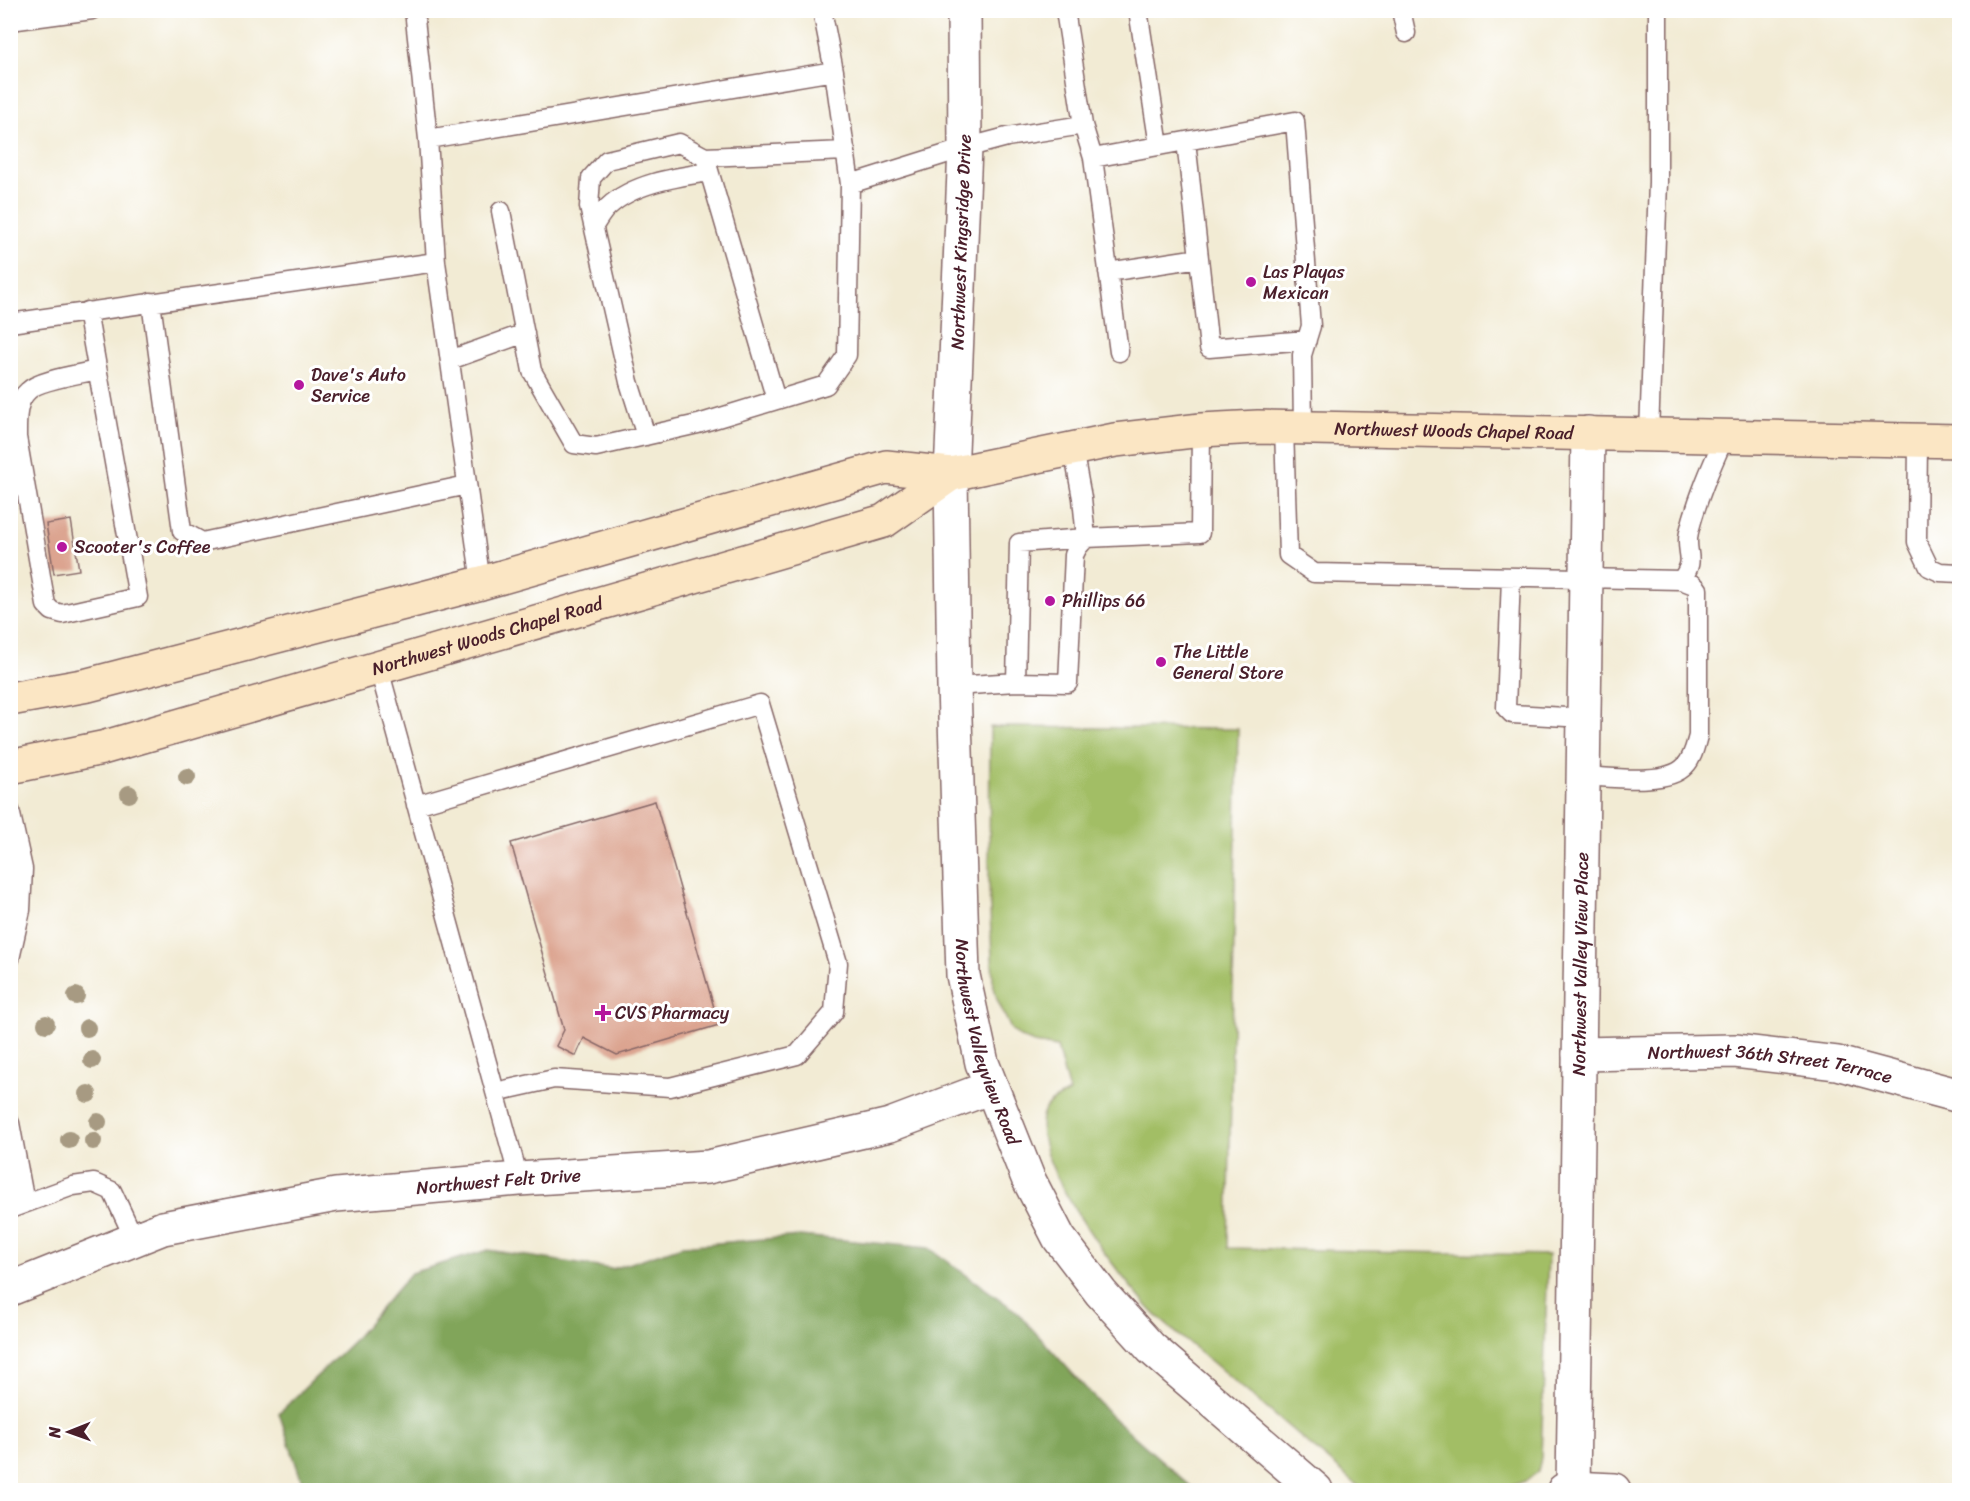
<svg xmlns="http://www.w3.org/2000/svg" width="1970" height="1501" viewBox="0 0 1970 1501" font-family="Sriracha,sans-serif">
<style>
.green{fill:#a2be65;stroke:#766e48;stroke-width:1.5}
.forest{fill:#81a55a;stroke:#666242;stroke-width:1.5}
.building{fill:#dca490}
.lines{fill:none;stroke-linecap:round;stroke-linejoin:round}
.service-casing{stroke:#856666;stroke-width:21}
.minor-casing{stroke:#856666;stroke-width:36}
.secondary-casing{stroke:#856666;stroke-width:36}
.service{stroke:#fff;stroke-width:18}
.minor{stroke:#fff;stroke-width:33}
.secondary{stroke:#fbe6c4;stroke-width:33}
.tree{fill:#a79a82}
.poi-dot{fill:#b5179e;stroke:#fff;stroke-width:2}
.labels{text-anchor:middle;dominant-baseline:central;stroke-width:6;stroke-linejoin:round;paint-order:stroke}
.street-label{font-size:18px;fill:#4a1f2b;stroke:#fff}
.poi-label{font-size:18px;fill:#4a1f2b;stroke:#fff;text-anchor:start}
</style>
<rect width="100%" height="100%" fill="#fff"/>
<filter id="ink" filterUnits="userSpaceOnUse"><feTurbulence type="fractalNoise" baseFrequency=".0167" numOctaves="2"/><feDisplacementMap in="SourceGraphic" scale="12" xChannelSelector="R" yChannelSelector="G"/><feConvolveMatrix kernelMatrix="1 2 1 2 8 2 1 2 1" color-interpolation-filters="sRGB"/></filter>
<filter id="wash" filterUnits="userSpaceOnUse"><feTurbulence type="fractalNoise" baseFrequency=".008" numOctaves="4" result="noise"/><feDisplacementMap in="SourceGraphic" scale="24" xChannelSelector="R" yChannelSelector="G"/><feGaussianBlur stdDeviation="1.35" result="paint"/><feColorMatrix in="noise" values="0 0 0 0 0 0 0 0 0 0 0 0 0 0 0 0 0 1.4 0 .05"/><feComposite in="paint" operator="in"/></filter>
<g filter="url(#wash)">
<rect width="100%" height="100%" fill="#f2ebd4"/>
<path class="green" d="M 990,727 L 1238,729 L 1228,1248 L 1548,1255 L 1541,1458 L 1538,1472 L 1525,1481 L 1500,1490 L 1363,1490 C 1315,1449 1266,1408 1217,1366 C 1196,1348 1167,1328 1148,1307 C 1119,1275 1024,1155 1044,1111 C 1047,1102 1061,1097 1069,1092 L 1057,1047 L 1034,1043 L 1020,1037 L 1011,1029 L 997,999 L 993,983 L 989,885 Z"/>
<path class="forest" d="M 800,1236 L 929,1248 L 1016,1311 L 1110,1415 L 1195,1490 L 286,1490 L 302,1482 L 279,1413 L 353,1341 L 411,1273 L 488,1250 L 612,1269 L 682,1246 Z"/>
<g id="blocks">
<path class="building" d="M 71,520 L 79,570 L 54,574 L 46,524 Z
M 655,801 L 719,1025 L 617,1055 L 584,1038 L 576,1056 L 556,1046 L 564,1030 L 511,843 Z"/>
</g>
</g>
<g filter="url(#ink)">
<use href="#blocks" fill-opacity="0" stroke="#856666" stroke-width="1.5"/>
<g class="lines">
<g class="service-casing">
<path id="service" d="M 414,10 L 428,139 L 436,262 L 481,583
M 822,10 L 834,71 L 850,184
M 1065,10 L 1083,125
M 1138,10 L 1159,146
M 1401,10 L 1406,33
M 10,21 L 92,10
M 428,139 L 834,71
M 1186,141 L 1209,348 L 1307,340
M 705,157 L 776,400
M 501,211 L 532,371 L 574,444 L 596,447 L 698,424 L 826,385 L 847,355 L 850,184 L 965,148 L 1007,137 L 1083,125 L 1093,158
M 594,226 C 598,220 602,212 608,207 C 633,183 677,177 709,172
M 1108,272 L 1199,258
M 151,302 L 182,531 L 202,542 L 467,485
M 87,311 L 138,597 L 62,614 L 52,611 L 46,605 L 17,437 C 17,422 16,401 28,391 C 38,380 81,374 97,370
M 10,323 L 436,262
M 1119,352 L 1093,158 L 1295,121 L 1311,326 L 1302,355 L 1303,428
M 450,360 L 525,333
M 1284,428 L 1288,555 L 1314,573 L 1681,580 L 1694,585 L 1698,589 L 1698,736 C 1695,746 1693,758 1685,766 C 1667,786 1608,777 1583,776
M 1649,434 L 1658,182 L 1658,10
M 646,436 L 629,382 L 589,207 L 591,178 L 607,160 L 679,143 L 705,157 L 846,151
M 1918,440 L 1917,542 L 1929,567 L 1940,572 L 1960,573
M 1511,577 L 1506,708 L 1512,714 L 1584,718
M 1681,580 C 1698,558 1684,554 1689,532 C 1697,499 1711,467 1725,436
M 379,669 L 519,1179
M 1016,682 L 1068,683 L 1074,555 L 1078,547 L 1086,538 L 1200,533 L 1201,430
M 954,686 L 1016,682 L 1019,543 L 1086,538 L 1082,498 L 1073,449
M 416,805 L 760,704 L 838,963 L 834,1012 L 797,1055 L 670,1087 L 554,1079 L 495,1092
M 10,810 L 23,869 L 21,910 L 10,959
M 10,1123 L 25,1203
M 10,1209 L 73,1186 L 94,1183 L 112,1191 L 134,1238"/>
</g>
<g class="minor-casing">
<g id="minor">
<path id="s1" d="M 964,10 L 965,148 L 951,474 L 954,686 L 963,975 L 982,1063 L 1028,1178 L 1059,1238 L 1101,1293 L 1151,1348 L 1316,1490"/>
<path id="s2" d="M 1579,1054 L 1735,1051 L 1837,1063 L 1960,1096"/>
<path id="s3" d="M 10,1289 L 163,1228 L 336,1195 L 519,1179 L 708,1167 L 890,1125 L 991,1087"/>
<path id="s4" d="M 1573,1488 L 1588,433"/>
<path d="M 1564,1490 L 1573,1488 L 1614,1490"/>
</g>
</g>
<g class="secondary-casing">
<g id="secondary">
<path id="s5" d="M 10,699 L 88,685 L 481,583 L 886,467 L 951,474 L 1115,440 L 1201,430 L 1258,427 L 1960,441"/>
<path id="s6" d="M 10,767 L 102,748 L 884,521 L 951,474"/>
</g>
</g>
<use href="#service" class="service"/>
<use href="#minor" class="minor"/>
<use href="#secondary" class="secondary"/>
</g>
<g class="tree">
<circle cx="187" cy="777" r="9"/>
<circle cx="129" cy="794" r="9"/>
<circle cx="76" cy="996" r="9"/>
<circle cx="46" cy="1024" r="9"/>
<circle cx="87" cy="1028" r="9"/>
<circle cx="92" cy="1060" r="9"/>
<circle cx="88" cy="1094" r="9"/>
<circle cx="98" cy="1122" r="9"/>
<circle cx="69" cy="1140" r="9"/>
<circle cx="93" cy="1141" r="9"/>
</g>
</g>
<g class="poi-dot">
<circle cx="1251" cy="282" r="6"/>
<circle cx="299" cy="385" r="6"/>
<circle cx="62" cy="547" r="6"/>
<circle cx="1050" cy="601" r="6"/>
<circle cx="1161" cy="662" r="6"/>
<path d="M600 1004h6v6h6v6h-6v6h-6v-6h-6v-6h6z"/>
</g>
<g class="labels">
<g class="street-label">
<text transform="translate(961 242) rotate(-88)">Northwest Kingsridge Drive</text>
<text stroke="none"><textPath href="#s5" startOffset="1479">Northwest Woods Chapel Road</textPath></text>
<text stroke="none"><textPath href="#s6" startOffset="495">Northwest Woods Chapel Road</textPath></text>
<text stroke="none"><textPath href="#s4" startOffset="524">Northwest Valley View Place</textPath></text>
<text stroke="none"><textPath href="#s1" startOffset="1036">Northwest Valleyview Road</textPath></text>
<text stroke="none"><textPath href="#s2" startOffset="192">Northwest 36th Street Terrace</textPath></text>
<text stroke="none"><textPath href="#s3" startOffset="504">Northwest Felt Drive</textPath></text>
</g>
<g class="poi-label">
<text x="1263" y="272">Las Playas<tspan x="1263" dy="21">Mexican</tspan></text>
<text x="311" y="375">Dave's Auto<tspan x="311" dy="21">Service</tspan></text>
<text x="74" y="547">Scooter's Coffee</text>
<text x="1062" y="601">Phillips 66</text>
<text x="1173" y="652">The Little<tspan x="1173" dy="21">General Store</tspan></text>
<text x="615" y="1013">CVS Pharmacy</text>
</g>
</g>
<rect width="1970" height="1501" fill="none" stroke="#fff" stroke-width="36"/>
<g transform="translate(69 1432) rotate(269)" stroke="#ffffff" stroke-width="4.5" paint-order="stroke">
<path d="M0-4.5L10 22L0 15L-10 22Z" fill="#4a1f2b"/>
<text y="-9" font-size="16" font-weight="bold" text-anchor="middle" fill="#4a1f2b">N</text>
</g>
</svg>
